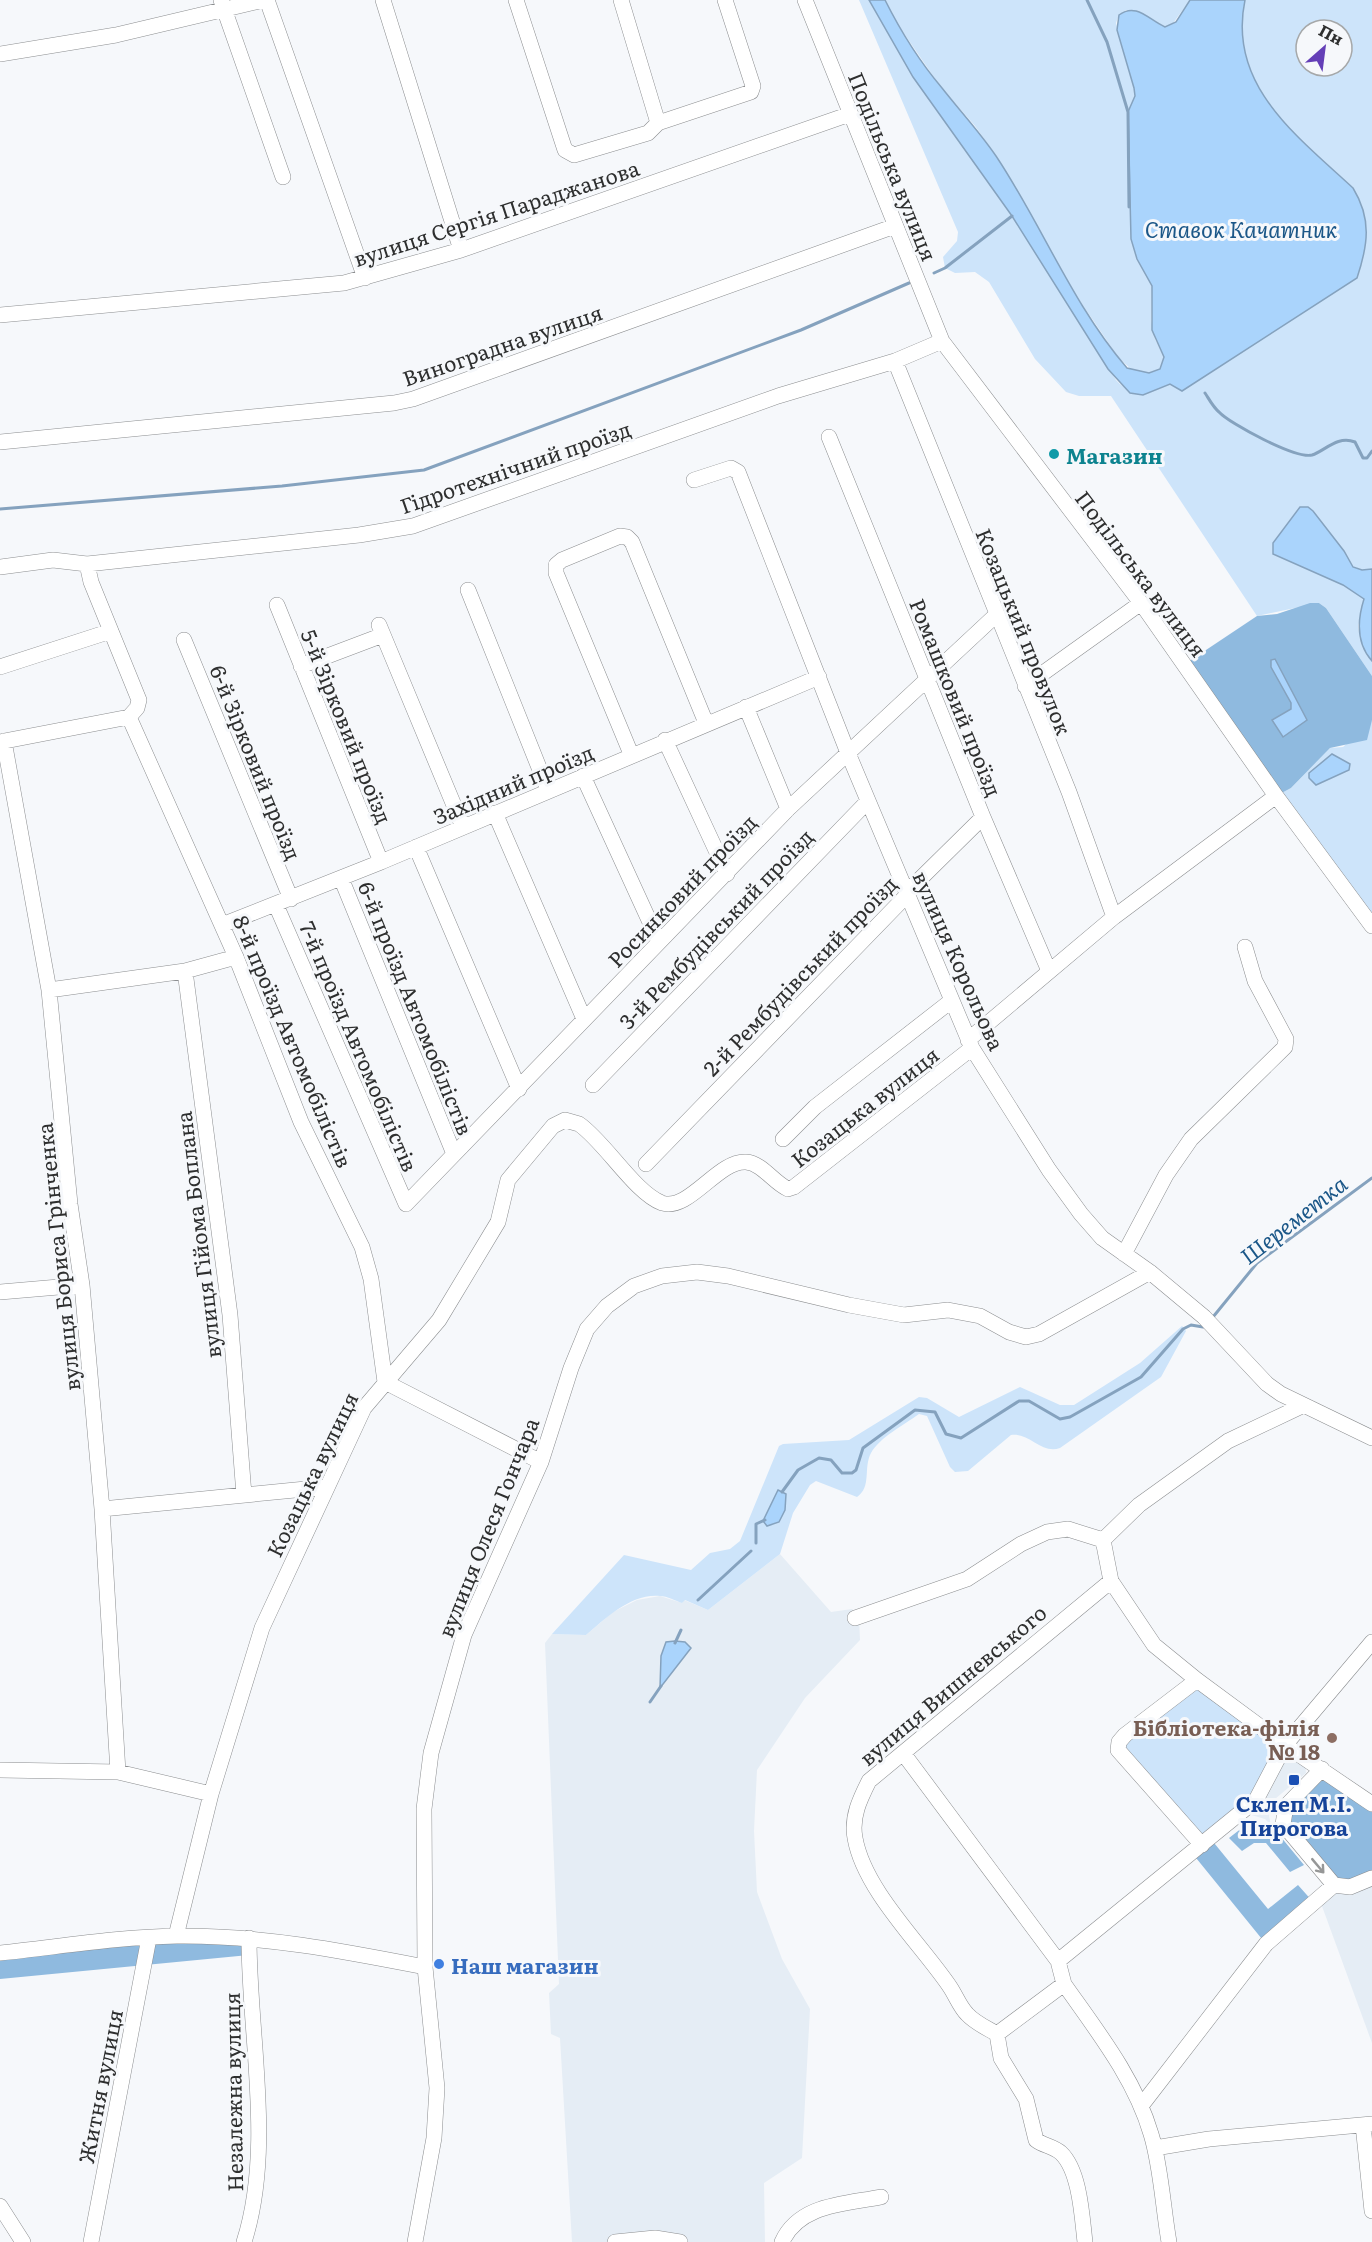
<svg xmlns="http://www.w3.org/2000/svg" width="1372" height="2242" viewBox="0 0 1372 2242" font-family="Literata,serif">
<style>
.built{fill:#e5edf5}
.green{fill:#cde4fa;fill-rule:evenodd}
.forest{fill:#8fbadf}
.water{fill:#aad4fc;stroke:#85a2be;stroke-width:1.5}
.lines{fill:none;stroke-linecap:round;stroke-linejoin:round}
.stream{stroke:#85a2be;stroke-width:3}
.minor-casing{stroke:#8c8e90;stroke-width:16}
.minor{stroke:#fff;stroke-width:15}
.oneway{stroke:#969797}
.culture-dot{fill:#0f9aa8;stroke:#f6f8fb;stroke-width:2}
.education-dot{fill:#8d6e63;stroke:#f6f8fb;stroke-width:2}
.transit-dot{fill:#1a4fb4;stroke:#f6f8fb;stroke-width:2}
.shop-dot{fill:#3f7fe0;stroke:#f6f8fb;stroke-width:2}
.labels{text-anchor:middle;dominant-baseline:central;stroke-width:6;stroke-linejoin:round;paint-order:stroke}
.street-label{font-size:21px;fill:#2e2f2f;stroke:#f6f8fb}
.culture-label{font-size:21px;font-weight:bold;fill:#0d838f;stroke:#f6f8fb;text-anchor:start}
.education-label{font-size:21px;font-weight:bold;fill:#785e54;stroke:#f6f8fb;text-anchor:end}
.transit-label{font-size:21px;font-weight:bold;fill:#164399;stroke:#f6f8fb}
.shop-label{font-size:21px;font-weight:bold;fill:#366cbe;stroke:#f6f8fb;text-anchor:start}
.water-label{font-size:22px;font-style:italic;fill:#1b5788;stroke:#f6f8fb}
</style>
<rect width="100%" height="100%" fill="#f6f8fb"/>
<path class="built" d="M 780,1554 L 831,1612 L 852,1609 L 859,1617 L 860,1640 L 805,1698 L 757,1770 L 754,1831 L 757,1892 L 782,1959 L 810,2009 L 802,2158 L 764,2183 L 765,2242 L 572,2242 L 560,2038 L 551,2034 L 549,1993 L 559,1984 L 545,1643 L 552,1634 L 586,1635 L 613,1612 L 637,1600 L 660,1596 L 682,1603 L 684,1600 L 708,1610 Z
M 1287,1756 L 1295,1756 L 1305,1764 L 1306,1773 L 1275,1799 L 1269,1816 L 1271,1825 L 1265,1819 L 1248,1814 Z
M 1372,1878 L 1372,2043 L 1319,1898 Z"/>
<path class="green" d="M 859,0 L 869,0 L 913,77 L 1012,216 L 1116,380 C 1132,398 1151,392 1170,384 L 1182,391 L 1357,278 C 1368,245 1372,218 1353,188 C 1310,149 1248,104 1241,41 C 1240,27 1243,13 1245,0 L 1372,0 L 1372,579 L 1358,626 L 1360,639 L 1372,661 L 1372,676 L 1326,608 L 1319,603 L 1257,616 L 1111,396 L 1079,396 L 1066,392 L 1035,359 L 989,282 L 975,272 L 955,273 L 945,268 L 943,257 L 957,241 L 958,232 ZM 1306,30 L 1342,30 L 1342,66 L 1306,66 Z
M 885,0 L 1190,0 L 1171,26 L 1165,27 L 1144,15 L 1126,10 L 1119,15 L 1116,23 L 1134,88 L 1135,96 L 1128,112 L 1137,259 L 1152,286 L 1151,320 L 1155,339 L 1164,357 L 1160,369 L 1149,373 L 1133,371 L 1118,357 L 1067,282 L 997,157 L 975,126 L 940,86 L 896,22 Z
M 1372,720 L 1372,925 L 1276,796 L 1291,788 L 1330,748 L 1343,747 Z
M 1182,1326 L 1186,1331 L 1161,1377 L 1060,1448 C 1042,1455 1029,1432 1011,1435 L 968,1471 L 955,1472 L 950,1467 L 927,1416 L 919,1414 C 904,1425 880,1437 871,1453 C 863,1468 872,1487 857,1497 L 816,1481 L 810,1485 L 793,1513 L 780,1554 L 708,1610 L 685,1600 L 682,1603 C 676,1601 667,1596 660,1596 C 632,1593 606,1618 586,1635 L 552,1634 L 624,1555 L 691,1570 L 710,1553 L 730,1549 L 740,1541 L 779,1446 L 783,1444 L 849,1440 L 919,1397 L 927,1398 L 959,1417 L 1020,1387 L 1060,1405 L 1074,1405 L 1140,1363 Z
M 1197,1680 L 1285,1745 L 1256,1800 L 1202,1845 L 1119,1742 Z"/>
<path class="forest" d="M 1310,603 L 1319,603 L 1326,608 L 1372,676 L 1372,720 L 1367,740 L 1330,748 L 1291,788 L 1276,796 L 1185,664 L 1257,616 L 1277,614 Z
M 1322,1769 L 1372,1805 L 1372,1878 L 1342,1888 L 1282,1818 Z
M 1247,1824 L 1271,1825 L 1304,1865 L 1290,1872 L 1266,1843 L 1254,1843 L 1242,1851 L 1229,1838 Z
M 1210,1838 L 1268,1909 L 1298,1885 L 1314,1903 L 1266,1944 L 1192,1853 Z
M 249,1938 L 249,1955 L 0,1979 L 0,1953 Z"/>
<path class="water" d="M 869,0 L 885,0 C 900,30 920,62 942,88 C 960,111 979,131 996,156 C 1042,225 1072,304 1127,368 L 1149,373 L 1160,369 L 1164,357 L 1152,330 L 1152,286 L 1137,259 L 1131,239 L 1128,112 L 1135,96 L 1134,88 L 1117,30 L 1119,15 C 1136,2 1149,20 1165,27 L 1176,22 L 1190,0 L 1245,0 C 1227,85 1297,136 1353,188 C 1372,219 1368,245 1357,278 L 1182,391 L 1170,384 L 1143,395 L 1130,393 L 1108,369 L 1012,216 L 913,77 Z
M 1300,507 L 1308,507 L 1313,511 L 1344,551 L 1353,567 L 1362,570 L 1372,569 L 1372,661 C 1356,643 1357,621 1364,599 L 1343,585 L 1273,554 L 1273,543 Z
M 1275,659 L 1307,720 L 1283,737 L 1272,720 L 1291,709 L 1291,703 L 1271,667 L 1271,660 Z
M 1332,754 L 1350,764 L 1349,770 L 1316,785 L 1309,778 L 1309,773 Z
M 778,1490 L 786,1494 L 785,1510 L 779,1522 L 767,1526 L 763,1521 Z
M 675,1641 L 685,1642 L 691,1648 L 660,1688 L 661,1656 L 666,1642 Z"/>
<g class="lines">
<path class="stream" d="M 1087,0 L 1107,42 L 1128,112 L 1129,207
M 934,273 L 945,268 L 1012,216
M 1205,393 C 1209,399 1213,407 1219,412 C 1230,424 1296,459 1312,455 C 1325,451 1337,435 1355,442 L 1363,458 L 1367,458 L 1372,451
M 0,509 L 282,486 L 424,470 L 801,330 L 909,283
M 1213,1317 L 1257,1263 L 1372,1178
M 782,1492 L 798,1470 L 819,1458 L 831,1460 L 842,1473 L 852,1473 L 856,1470 L 863,1448 L 915,1410 L 935,1412 L 946,1434 L 961,1438 L 1019,1401 L 1029,1401 L 1060,1419 L 1070,1417 L 1141,1377 L 1183,1329 L 1191,1325 L 1203,1327
M 756,1543 L 756,1524 L 765,1520
M 698,1600 L 751,1551
M 675,1643 L 681,1630
M 650,1702 L 661,1686"/>
<g class="minor-casing">
<path id="minor" d="M 221,0 L 283,177
M 267,0 L 365,278
M 383,0 L 461,250
M 516,0 L 565,150 L 574,155 L 648,133 L 658,123 L 751,92 L 753,86 L 725,0
M 621,0 L 658,123
M 805,0 L 942,341 L 1141,603 L 1276,796 L 1372,926
M 0,54 L 116,35 L 264,0
M 0,315 L 344,283 L 461,250 L 850,114
M 895,361 L 1069,792 L 1114,917
M 829,437 L 983,817 L 1049,971
M 0,442 L 394,403 L 413,399 L 895,226
M 694,480 L 731,468 L 738,472 L 848,753 L 972,1048 L 1049,1170 L 1081,1214 L 1102,1238 L 1150,1272 L 1204,1317 L 1267,1384 L 1281,1394 L 1372,1438
M 87,564 L 91,582 L 139,700 L 137,708 L 129,717
M 0,567 L 53,560 L 87,564 L 359,535 L 413,526 L 778,396 L 895,361 L 942,341
M 468,590 L 548,790
M 277,605 L 381,862
M 379,625 L 463,827
M 184,640 L 291,899
M 301,666 L 383,635
M 0,667 L 111,631
M 1025,686 L 1141,603
M 746,707 L 788,809
M 129,717 L 236,957 L 301,1122 L 362,1247 L 371,1279 L 385,1382 L 541,1462
M 665,740 L 727,874
M 4,741 L 49,990 L 70,1204 L 82,1285 L 102,1509 L 118,1772
M 0,742 L 129,717
M 631,754 L 556,573 L 556,565 L 562,560 L 620,536 L 627,537 L 632,542 L 706,723
M 583,776 L 659,942
M 495,813 L 584,1019
M 416,847 L 519,1089
M 341,878 L 454,1154
M 276,905 L 406,1204 L 788,809 L 996,615
M 222,925 L 381,862 L 819,677
M 185,971 L 230,1315 L 244,1495
M 49,990 L 185,971 L 236,957
M 968,1040 L 1114,917 L 1276,796
M 593,1085 L 868,801
M 783,1139 L 815,1107 L 951,1001
M 646,1164 L 908,894 L 914,885 L 983,817
M 1124,1254 L 1166,1175 L 1191,1139 L 1285,1047 L 1286,1039 L 1255,981 L 1245,947
M 0,1292 L 82,1285
M 102,1509 L 326,1487
M 1103,1540 L 1111,1581 L 1154,1645 L 1197,1680 L 1285,1745 L 1372,1804
M 1111,1581 L 869,1781 C 860,1799 851,1817 855,1838 C 864,1890 921,1944 950,1987 C 956,1996 960,2007 967,2014 C 975,2023 987,2028 997,2034 L 1064,1984 C 1097,2031 1135,2079 1151,2134 C 1161,2166 1163,2208 1169,2242
M 855,1618 L 967,1579 L 1021,1544 L 1047,1532 L 1068,1529 L 1103,1540 L 1139,1505 L 1228,1441 L 1304,1405
M 1197,1680 L 1125,1735 L 1119,1742 L 1118,1750 L 1202,1845
M 903,1753 L 1058,1961 L 1064,1984
M 1322,1769 L 1286,1806 L 1283,1824 L 1334,1885 L 1350,1887 L 1372,1878
M 0,1770 L 118,1772 L 211,1794
M 176,1936 L 211,1794 L 262,1628 L 364,1408 L 439,1320 L 498,1222 L 508,1180 L 553,1126 L 565,1120 L 579,1124 C 605,1142 635,1193 662,1203 C 689,1212 718,1160 746,1162 C 762,1163 774,1183 788,1189 L 794,1187 L 972,1048
M 0,1953 C 58,1947 118,1937 177,1936 C 261,1935 343,1951 425,1967
M 1058,1961 L 1256,1800 L 1285,1745 L 1372,1642
M 997,2034 L 1001,2058 L 1026,2099 L 1036,2140 C 1044,2146 1053,2146 1061,2153 C 1080,2171 1082,2217 1085,2242
M 1141,2106 L 1266,1944 L 1334,1885
M 1363,2125 L 1372,2211
M 1155,2148 L 1209,2139 L 1372,2124
M 0,2206 L 23,2242
M 91,2242 L 149,1938
M 244,2242 C 274,2148 249,2037 249,1938
M 415,2242 L 434,2138 L 437,2088 L 425,1967 L 424,1809 L 431,1753 L 464,1635 L 541,1462 L 571,1368 L 587,1329 L 607,1306 L 634,1286 L 662,1276 L 697,1272 L 728,1276 L 849,1305 L 904,1315 L 948,1310 L 980,1316 L 1009,1332 L 1026,1337 L 1039,1334 L 1150,1272
M 615,2242 L 655,2238 L 680,2242
M 782,2242 C 799,2204 845,2204 881,2197"/>
</g>
<use href="#minor" class="minor"/>
</g>
<defs><path id="oneway-shaft" d="M-6 0H5M1.5-3L5.5 0L1.5 3" fill="none" stroke-width="1.6" stroke-linecap="round" stroke-linejoin="round" transform="scale(1.5)"/></defs>
<use class="oneway" href="#oneway-shaft" transform="translate(1318 1866) rotate(50)"/>
<circle class="culture-dot" cx="1054" cy="454" r="6"/>
<circle class="education-dot" cx="1332" cy="1738" r="6"/>
<rect class="transit-dot" x="1288" y="1774" width="12" height="12" rx="3"/>
<circle class="shop-dot" cx="439" cy="1964" r="6"/>
<g class="labels">
<g class="street-label">
<text transform="translate(894 166) rotate(68)">Подільська вулиця</text>
<text transform="translate(496 212) rotate(-18)">вулиця Сергія Параджанова</text>
<text transform="translate(502 344) rotate(-19)">Виноградна вулиця</text>
<text transform="translate(515 466) rotate(-19)">Гідротехнічний проїзд</text>
<text transform="translate(1142 573) rotate(53)">Подільська вулиця</text>
<text transform="translate(1025 631) rotate(68)">Козацький провулок</text>
<text transform="translate(957 697) rotate(68)">Ромашковий проїзд</text>
<text transform="translate(348 726) rotate(68)">5-й Зірковий проїзд</text>
<text transform="translate(257 762) rotate(68)">6-й Зірковий проїзд</text>
<text transform="translate(513 783) rotate(-23)">Західний проїзд</text>
<text transform="translate(681 890) rotate(-46)">Росинковий проїзд</text>
<text transform="translate(715 928) rotate(-46)">3-й Рембудівський проїзд</text>
<text transform="translate(960 960) rotate(66)">вулиця Корольова</text>
<text transform="translate(799 975) rotate(-46)">2-й Рембудівський проїзд</text>
<text transform="translate(417 1008) rotate(68)">6-й проїзд Автомобілістів</text>
<text transform="translate(294 1041) rotate(67)">8-й проїзд Автомобілістів</text>
<text transform="translate(360 1046) rotate(67)">7-й проїзд Автомобілістів</text>
<text transform="translate(864 1106) rotate(-38)">Козацька вулиця</text>
<text transform="translate(197 1235) rotate(-97)">вулиця Гійома Боплана</text>
<text transform="translate(57 1257) rotate(-96)">вулиця Бориса Грінченка</text>
<text transform="translate(311 1474) rotate(-64)">Козацька вулиця</text>
<text transform="translate(487 1527) rotate(-68)">вулиця Олеся Гончара</text>
<text transform="translate(952 1684) rotate(-40)">вулиця Вишневського</text>
<text transform="translate(99 2086) rotate(-79)">Житня вулиця</text>
<text transform="translate(232 2092) rotate(-91)">Незалежна вулиця</text>
</g>
<g class="culture-label">
<text x="1066" y="454">Магазин</text>
</g>
<g class="education-label">
<text x="1320" y="1726">Бібліотека-філія<tspan x="1320" dy="24">№ 18</tspan></text>
</g>
<g class="transit-label">
<text x="1294" y="1802">Склеп М.І.<tspan x="1294" dy="24">Пирогова</tspan></text>
</g>
<g class="shop-label">
<text x="451" y="1964">Наш магазин</text>
</g>
<g class="water-label">
<text x="1241" y="228">Ставок Качатник</text>
<text transform="translate(1293 1219) rotate(-38)">Шереметка</text>
</g>
</g>
<g transform="translate(1324 48) rotate(28)"><circle r="28" fill="#f6f8fb" stroke="#a6a8a9" stroke-width="1.5"/>
<path d="M0-4.5L10 22L0 15L-10 22Z" fill="#643fb7"/>
<text y="-9" font-size="16" font-weight="bold" text-anchor="middle" fill="#2e2f2f">Пн</text>
</g>
</svg>
